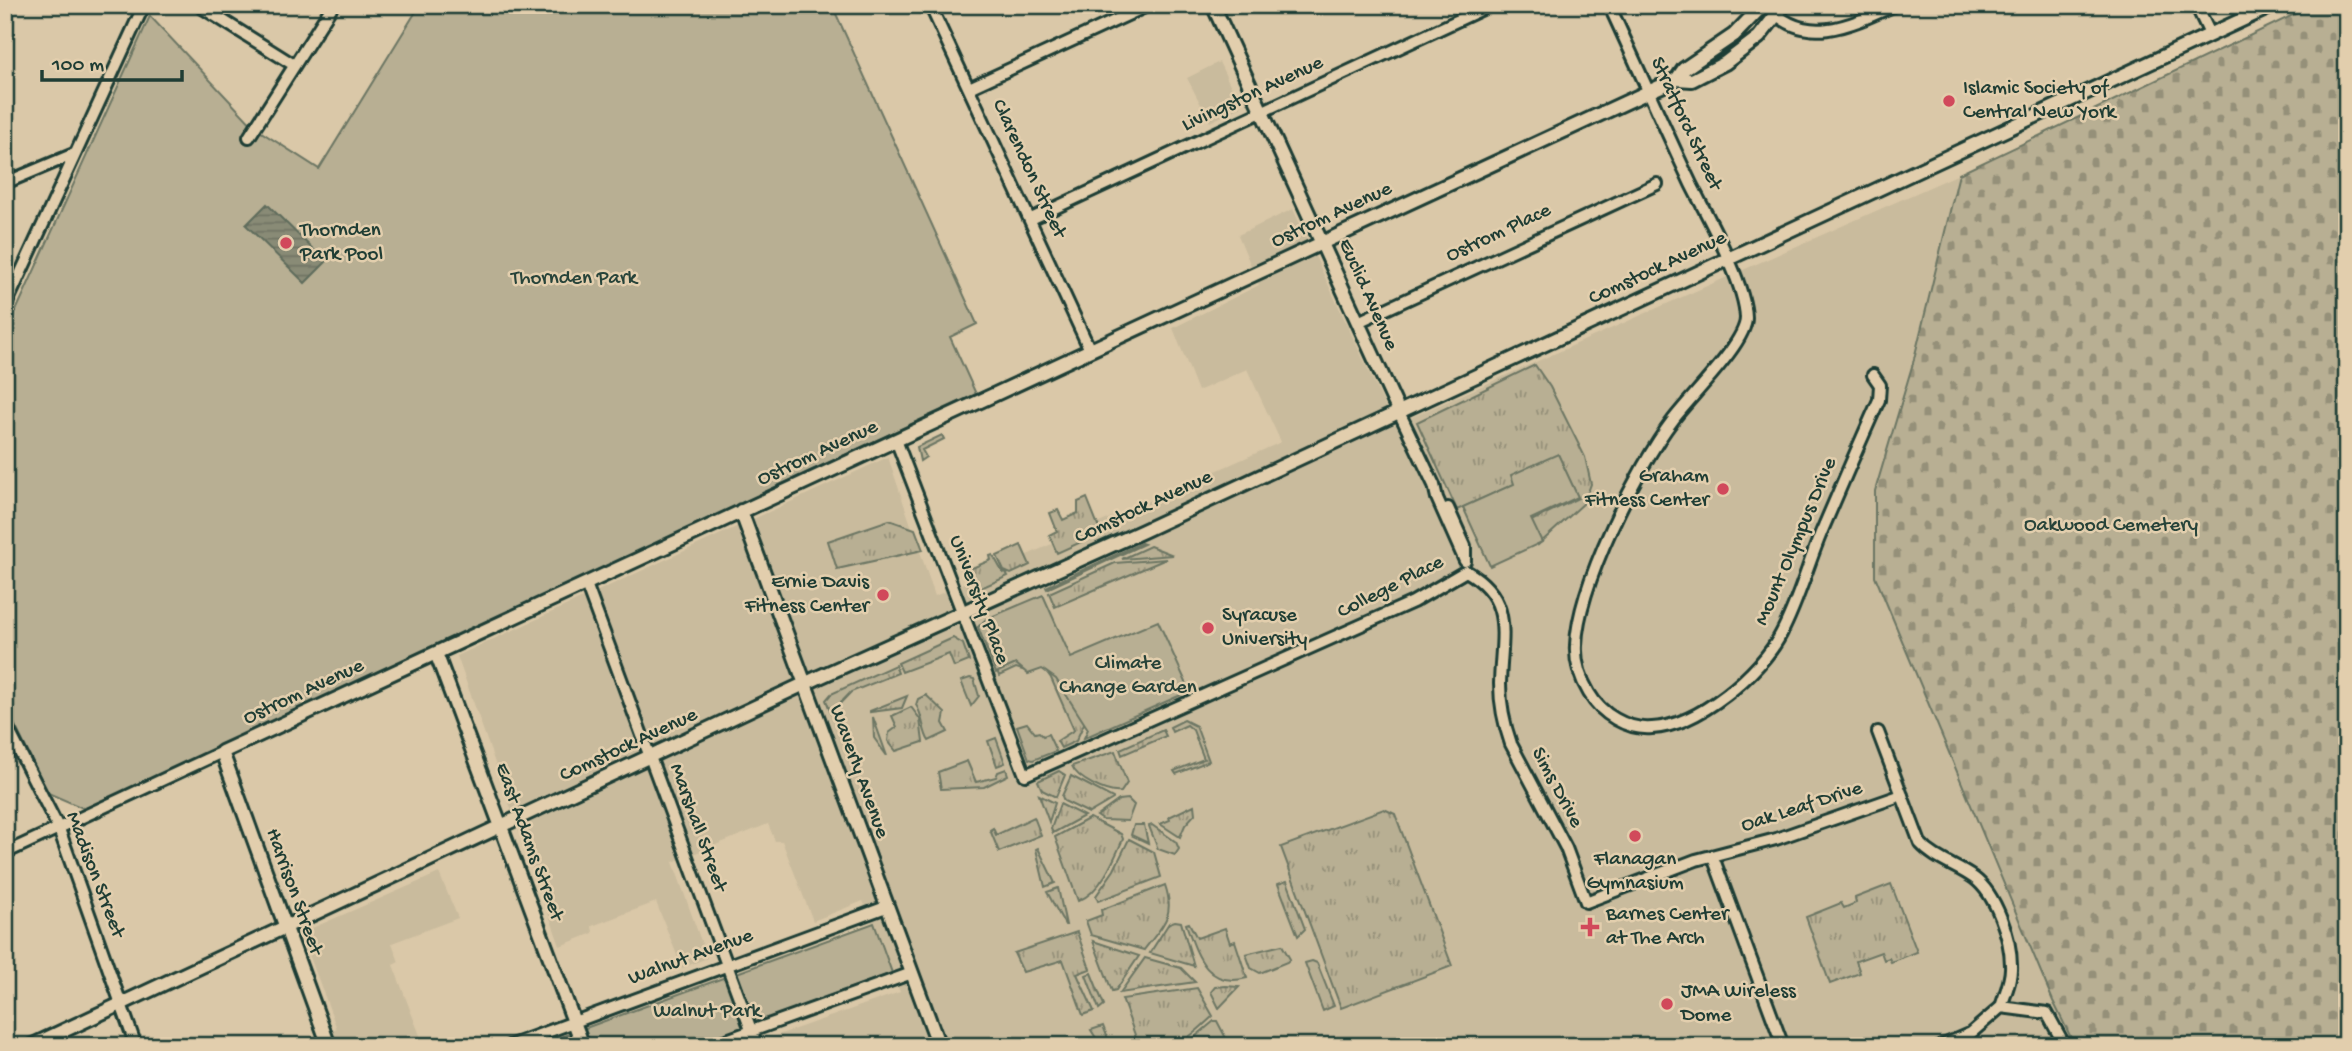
<svg xmlns="http://www.w3.org/2000/svg" width="2352" height="1051" viewBox="0 0 2352 1051" font-family="'Gochi Hand',sans-serif">
<style>
.built{fill:#c9bb9d}
.grass{fill:url(#grass-tufts);stroke:#6c7664;stroke-width:2}
.cemetery{fill:url(#cemetery-stones);stroke:#6c7664;stroke-width:2}
.green{fill:#b8af93;stroke:#6c7664;stroke-width:2}
.water{fill:url(#water-rules);stroke:#5f6c5c;stroke-width:2}
.lines{fill:none;stroke-linecap:round;stroke-linejoin:round}
.minor-casing{stroke:#1f3d34;stroke-width:16}
.tertiary-casing{stroke:#1f3d34;stroke-width:18}
.minor{stroke:#e2cead;stroke-width:10}
.tertiary{stroke:#e2cead;stroke-width:12}
.poi-dot{fill:#d1495b;stroke:#e2cead;stroke-width:2.5}
.labels{text-anchor:middle;dominant-baseline:central;stroke-width:5;stroke-linejoin:round;paint-order:stroke}
.poi-label{font-size:21px;fill:#1f3d34;stroke:#e2cead;text-anchor:start}
.street-label{font-size:21px;fill:#1f3d34;stroke:#e2cead}
.park-label{font-size:21px;fill:#274339;stroke:#e2cead}
</style>
<defs>
<pattern id="grass-tufts" width="24" height="20" patternUnits="userSpaceOnUse" patternTransform="scale(1.75)"><rect width="24" height="20" fill="#b8af93"/><path d="M3 7l-1-3M5 7V3M7 7l1-3M15 17l-1-3M17 17v-4M19 17l1-3" fill="none" stroke="#959079"/></pattern>
<pattern id="cemetery-stones" width="16" height="16" patternUnits="userSpaceOnUse" patternTransform="scale(1.75)"><rect width="16" height="16" fill="#b8af93"/><path d="M2 7V4a2 2 0 0 1 4 0v3zM10 15v-3a2 2 0 0 1 4 0v3z" fill="#959079"/></pattern>
<pattern id="water-rules" width="6" height="5" patternUnits="userSpaceOnUse" patternTransform="scale(1.75)"><rect width="6" height="5" fill="#898b76"/><path d="M0 2.5h6" fill="none" stroke="#6f7362"/></pattern>
</defs>
<rect width="100%" height="100%" fill="#dac8a8"/>
<filter id="ink" filterUnits="userSpaceOnUse"><feTurbulence type="fractalNoise" baseFrequency=".0143" numOctaves="2"/><feDisplacementMap in="SourceGraphic" scale="14" xChannelSelector="R" yChannelSelector="G"/><feConvolveMatrix kernelMatrix="1 2 1 2 8 2 1 2 1" color-interpolation-filters="sRGB"/></filter>
<g filter="url(#ink)">
<path class="built" d="M 1219,62 L 1241,107 L 1210,122 L 1187,78 Z
M 1959,174 L 1913,363 L 1875,491 L 1875,576 L 2074,1046 L 747,1046 L 900,992 L 863,901 L 813,921 L 782,841 L 775,841 L 768,824 L 673,862 L 707,958 L 682,968 L 656,902 L 592,926 L 593,933 L 560,946 L 457,656 L 888,457 L 935,596 L 1281,442 L 1247,369 L 1198,391 L 1173,328 L 1259,285 L 1238,235 L 1293,209 L 1394,425 Z
M 439,873 L 458,918 L 392,943 L 399,962 L 393,965 L 424,1046 L 298,1046 L 337,1029 L 301,933 Z"/>
<path class="grass" d="M 1535,365 L 1550,387 L 1585,457 L 1591,484 L 1584,503 L 1538,545 L 1527,523 L 1578,498 L 1559,457 L 1513,479 L 1515,484 L 1457,510 L 1417,422 Z
M 942,435 L 944,439 L 922,450 L 926,457 L 920,461 L 917,447 Z
M 1087,498 L 1101,533 L 1057,553 L 1049,535 L 1057,531 L 1050,513 L 1058,510 L 1063,520 L 1078,513 L 1078,502 Z
M 889,520 L 915,529 L 923,550 L 837,569 L 828,541 Z
M 1141,543 L 1144,544 L 1047,589 L 1046,587 Z
M 1021,545 L 1030,565 L 1011,574 L 1004,571 L 997,556 Z
M 1150,546 L 1173,555 L 1122,559 Z
M 993,555 L 1003,573 L 1006,572 L 1008,576 L 972,592 L 960,565 L 966,563 L 972,568 L 991,560 L 990,556 Z
M 1166,559 L 1055,607 L 1049,593 L 1115,563 Z
M 985,630 L 1079,673 L 1093,704 L 1076,741 L 1061,748 L 1057,741 L 1074,730 L 1051,678 L 1043,667 L 1029,672 L 1016,668 L 999,676 L 983,632 Z
M 953,638 L 963,644 L 969,661 L 954,667 L 949,654 L 902,672 L 898,663 Z
M 895,665 L 898,673 L 851,692 L 831,713 L 826,700 L 831,694 Z
M 970,678 L 974,679 L 979,696 L 971,706 L 961,681 Z
M 926,695 L 945,713 L 943,723 L 948,732 L 929,741 C 922,731 924,717 916,705 L 918,699 Z
M 907,696 L 902,708 L 870,712 L 870,711 Z
M 911,707 L 920,719 L 923,742 L 896,751 L 888,741 L 889,733 L 897,727 L 892,716 Z
M 873,717 L 887,756 L 874,738 Z
M 1184,720 L 1196,726 L 1209,761 L 1176,774 L 1174,771 L 1204,759 L 1193,730 L 1187,725 L 1172,732 L 1170,727 Z
M 1027,723 L 1035,733 L 1039,732 L 1043,736 L 1048,734 L 1056,751 L 1033,760 L 1029,759 L 1017,726 Z
M 1163,730 L 1166,736 L 1122,755 L 1120,749 Z
M 996,738 L 1005,763 L 997,766 L 988,741 Z
M 1115,751 L 1127,783 L 1121,792 C 1107,794 1077,779 1072,766 Z
M 967,761 L 976,782 L 996,777 L 998,772 L 1006,769 L 1008,775 L 984,787 L 941,789 L 938,772 Z
M 1059,771 L 1065,775 L 1056,797 L 1042,790 L 1038,781 Z
M 1071,776 L 1113,798 L 1113,799 L 1089,813 L 1064,801 L 1062,796 Z
M 1039,795 L 1055,803 L 1049,822 Z
M 1128,799 L 1134,805 L 1128,821 L 1103,820 L 1097,816 L 1119,800 Z
M 1060,804 L 1084,816 L 1053,833 L 1051,829 Z
M 1194,805 L 1195,814 L 1185,825 L 1180,837 L 1160,824 L 1170,820 L 1169,817 Z
M 1384,809 L 1395,814 L 1452,966 L 1341,1008 L 1281,847 Z
M 1034,817 L 1041,835 L 999,852 L 990,830 L 993,828 L 996,835 Z
M 1090,818 L 1121,834 L 1123,839 C 1114,860 1101,892 1078,901 L 1055,837 Z
M 1134,825 L 1144,825 L 1148,843 L 1131,835 Z
M 1152,825 L 1176,842 L 1179,849 L 1175,855 L 1158,849 L 1149,826 Z
M 1129,839 L 1154,852 L 1161,877 L 1098,901 L 1096,896 L 1114,870 Z
M 1038,848 L 1055,883 L 1045,887 L 1036,849 Z
M 1287,881 L 1305,929 L 1298,936 L 1278,884 Z
M 1891,884 L 1917,952 L 1891,962 L 1889,958 L 1884,960 L 1881,952 L 1856,961 L 1860,973 L 1830,984 L 1806,917 L 1841,903 L 1844,908 L 1856,903 L 1855,898 Z
M 1165,885 C 1176,917 1162,926 1144,950 L 1091,935 L 1086,921 L 1102,915 L 1101,910 Z
M 1058,888 L 1066,925 L 1065,925 L 1047,892 Z
M 1175,921 L 1181,922 L 1194,966 L 1150,953 L 1169,923 Z
M 1189,923 L 1197,938 L 1225,928 L 1230,943 L 1235,941 L 1247,978 C 1207,989 1197,955 1186,924 Z
M 1077,932 L 1090,969 L 1077,974 L 1094,1011 L 1083,1015 L 1063,960 L 1023,972 L 1014,953 Z
M 1093,941 L 1139,956 L 1116,990 L 1112,991 Z
M 1282,945 L 1290,959 L 1287,962 L 1260,973 L 1251,968 L 1246,954 Z
M 1145,958 L 1181,968 L 1195,982 L 1120,993 Z
M 1312,961 L 1317,963 L 1334,1006 L 1323,1011 L 1305,963 Z
M 1091,973 L 1104,1005 L 1099,1009 L 1086,975 Z
M 1226,986 L 1239,987 L 1219,1008 L 1211,992 L 1215,987 Z
M 1197,988 L 1213,1016 C 1183,1044 1180,1046 1139,1046 L 1122,999 Z
M 1214,1021 L 1217,1021 L 1228,1042 L 1218,1046 L 1184,1046 Z
M 1103,1026 L 1111,1046 L 1101,1046 L 1091,1030 Z"/>
<path class="cemetery" d="M 2314,5 L 2347,5 L 2347,1046 L 2075,1046 L 2053,1001 L 1875,576 L 1875,491 L 1913,363 L 1959,174 Z"/>
<path class="green" d="M 420,5 L 832,5 L 977,324 L 950,337 L 976,394 L 85,809 L 48,793 L 5,705 L 5,335 L 150,16 L 255,128 L 319,169 Z
M 1558,454 L 1578,497 L 1531,519 L 1542,542 L 1490,566 L 1463,507 L 1514,484 L 1511,475 Z
M 1043,595 L 1071,658 L 1158,621 L 1190,691 L 1084,738 L 1088,729 L 1056,679 L 1042,669 L 1028,674 L 1016,664 L 996,673 L 978,627 L 986,619 Z
M 874,923 L 892,973 L 692,1046 L 536,1046 Z"/>
<path class="water" d="M 267,204 L 326,262 L 305,283 L 246,225 Z"/>
<g class="lines">
<g class="minor-casing">
<path id="minor" d="M 198,5 L 294,65
M 930,5 L 1090,350
M 1609,5 C 1637,65 1663,125 1691,184 C 1708,218 1745,282 1746,318 C 1746,343 1690,397 1673,420 C 1637,467 1578,586 1576,645 C 1575,662 1580,678 1589,693 C 1601,714 1627,730 1652,728 C 1698,726 1761,673 1781,634 C 1798,602 1807,567 1821,533 C 1840,489 1859,444 1879,400 L 1880,385 L 1873,375
M 1767,5 C 1804,49 1852,25 1895,5
M 2196,5 L 2210,34
M 969,88 L 1149,5
M 249,137 L 333,5
M 5,183 L 74,154
M 1031,219 L 1491,5
M 5,307 L 144,5
M 1358,322 L 1657,184
M 1398,410 L 1434,485 L 1437,498 L 1465,561
M 896,440 L 1025,775 L 1413,602 L 1466,571
M 1448,508 L 1465,546 L 1465,559
M 1466,571 C 1515,599 1501,636 1500,684 C 1500,704 1504,724 1511,744 L 1566,848 L 1586,902 L 1696,860 L 1776,839 L 1902,795
M 586,584 L 757,1046
M 5,723 L 59,829 L 136,1046
M 1878,732 L 1920,843 C 1935,860 1956,865 1974,878 C 1996,894 2011,939 2011,965 C 2012,979 2005,994 2001,1007
M 5,853 L 222,752
M 1713,857 L 1783,1046
M 2001,1007 L 2047,1013 L 2065,1046
M 509,1046 L 886,907
M 710,1046 L 912,973
M 1941,1046 L 1971,1033 L 2001,1007"/>
</g>
<g class="tertiary-casing">
<path id="tertiary" d="M 1213,5 L 1398,410
M 1677,79 L 1684,69 L 1734,35 L 1763,5
M 741,511 L 939,1046
M 436,653 L 583,1046
M 31,1046 L 817,678 L 1143,531 L 2274,5
M 329,1046 L 222,752 L 1648,92 L 1677,79 L 1692,80 L 1725,63 L 1759,37 L 1784,5"/>
</g>
<use href="#minor" class="minor"/>
<use href="#tertiary" class="tertiary"/>
</g>
</g>
<g class="poi-dot">
<circle cx="1949" cy="101" r="7"/>
<circle cx="286" cy="243" r="7"/>
<circle cx="1723" cy="489" r="7"/>
<circle cx="883" cy="595" r="7"/>
<circle cx="1208" cy="628" r="7"/>
<circle cx="1635" cy="836" r="7"/>
<path d="M1586.5 916.5h7v7h7v7h-7v7h-7v-7h-7v-7h7z"/>
<circle cx="1667" cy="1004" r="7"/>
</g>
<g class="labels">
<g class="poi-label">
<text x="1963" y="89">Islamic Society of<tspan x="1963" dy="24">Central New York</tspan></text>
<text x="300" y="231">Thornden<tspan x="300" dy="24">Park Pool</tspan></text>
<text x="1709" y="477" text-anchor="end">Graham<tspan x="1709" dy="24">Fitness Center</tspan></text>
<text x="869" y="583" text-anchor="end">Ernie Davis<tspan x="869" dy="24">Fitness Center</tspan></text>
<text x="1222" y="616">Syracuse<tspan x="1222" dy="24">University</tspan></text>
<text x="1635" y="860" text-anchor="middle">Flanagan<tspan x="1635" dy="24">Gymnasium</tspan></text>
<text x="1606" y="915">Barnes Center<tspan x="1606" dy="24">at The Arch</tspan></text>
<text x="1681" y="992">JMA Wireless<tspan x="1681" dy="24">Dome</tspan></text>
</g>
<g class="street-label">
<text transform="translate(1253 95) rotate(-25)">Livingston Avenue</text>
<text transform="translate(1685 124) rotate(65)">Stratford Street</text>
<text transform="translate(1028 169) rotate(65)">Clarendon Street</text>
<text transform="translate(1332 216) rotate(-25)">Ostrom Avenue</text>
<text transform="translate(1499 234) rotate(-25)">Ostrom Place</text>
<text transform="translate(1658 269) rotate(-25)">Comstock Avenue</text>
<text transform="translate(1367 295) rotate(66)">Euclid Avenue</text>
<text transform="translate(818 454) rotate(-25)">Ostrom Avenue</text>
<text transform="translate(1144 508) rotate(-25)">Comstock Avenue</text>
<text transform="translate(1797 542) rotate(-67)">Mount Olympus Drive</text>
<text transform="translate(1391 588) rotate(-27)">College Place</text>
<text transform="translate(978 600) rotate(69)">University Place</text>
<text transform="translate(304 693) rotate(-25)">Ostrom Avenue</text>
<text transform="translate(629 746) rotate(-25)">Comstock Avenue</text>
<text transform="translate(858 772) rotate(70)">Waverly Avenue</text>
<text transform="translate(1556 788) rotate(62)">Sims Drive</text>
<text transform="translate(1802 808) rotate(-18)">Oak Leaf Drive</text>
<text transform="translate(697 828) rotate(70)">Marshall Street</text>
<text transform="translate(528 842) rotate(70)">East Adams Street</text>
<text transform="translate(94 875) rotate(69)">Madison Street</text>
<text transform="translate(293 892) rotate(70)">Harrison Street</text>
<text transform="translate(691 958) rotate(-20)">Walnut Avenue</text>
</g>
<g class="park-label">
<text x="574" y="279">Thornden Park</text>
<text x="2111" y="526">Oakwood Cemetery</text>
<text x="1128" y="664">Climate<tspan x="1128" dy="24">Change Garden</tspan></text>
<text x="707" y="1012">Walnut Park</text>
</g>
</g>
<rect width="2352" height="1051" fill="none" stroke="#e2cead" stroke-width="28"/>
<rect x="14" y="14" width="2324" height="1023" fill="none" stroke="#1f3d34" stroke-width="2.5" filter="url(#ink)"/>
<path d="M42 70v10h140v-10" fill="none" stroke="#1f3d34" stroke-width="3.5"/>
<text x="52" y="70" font-size="21" fill="#1f3d34" stroke="#e2cead" stroke-width="5" paint-order="stroke">100 m</text>
</svg>
